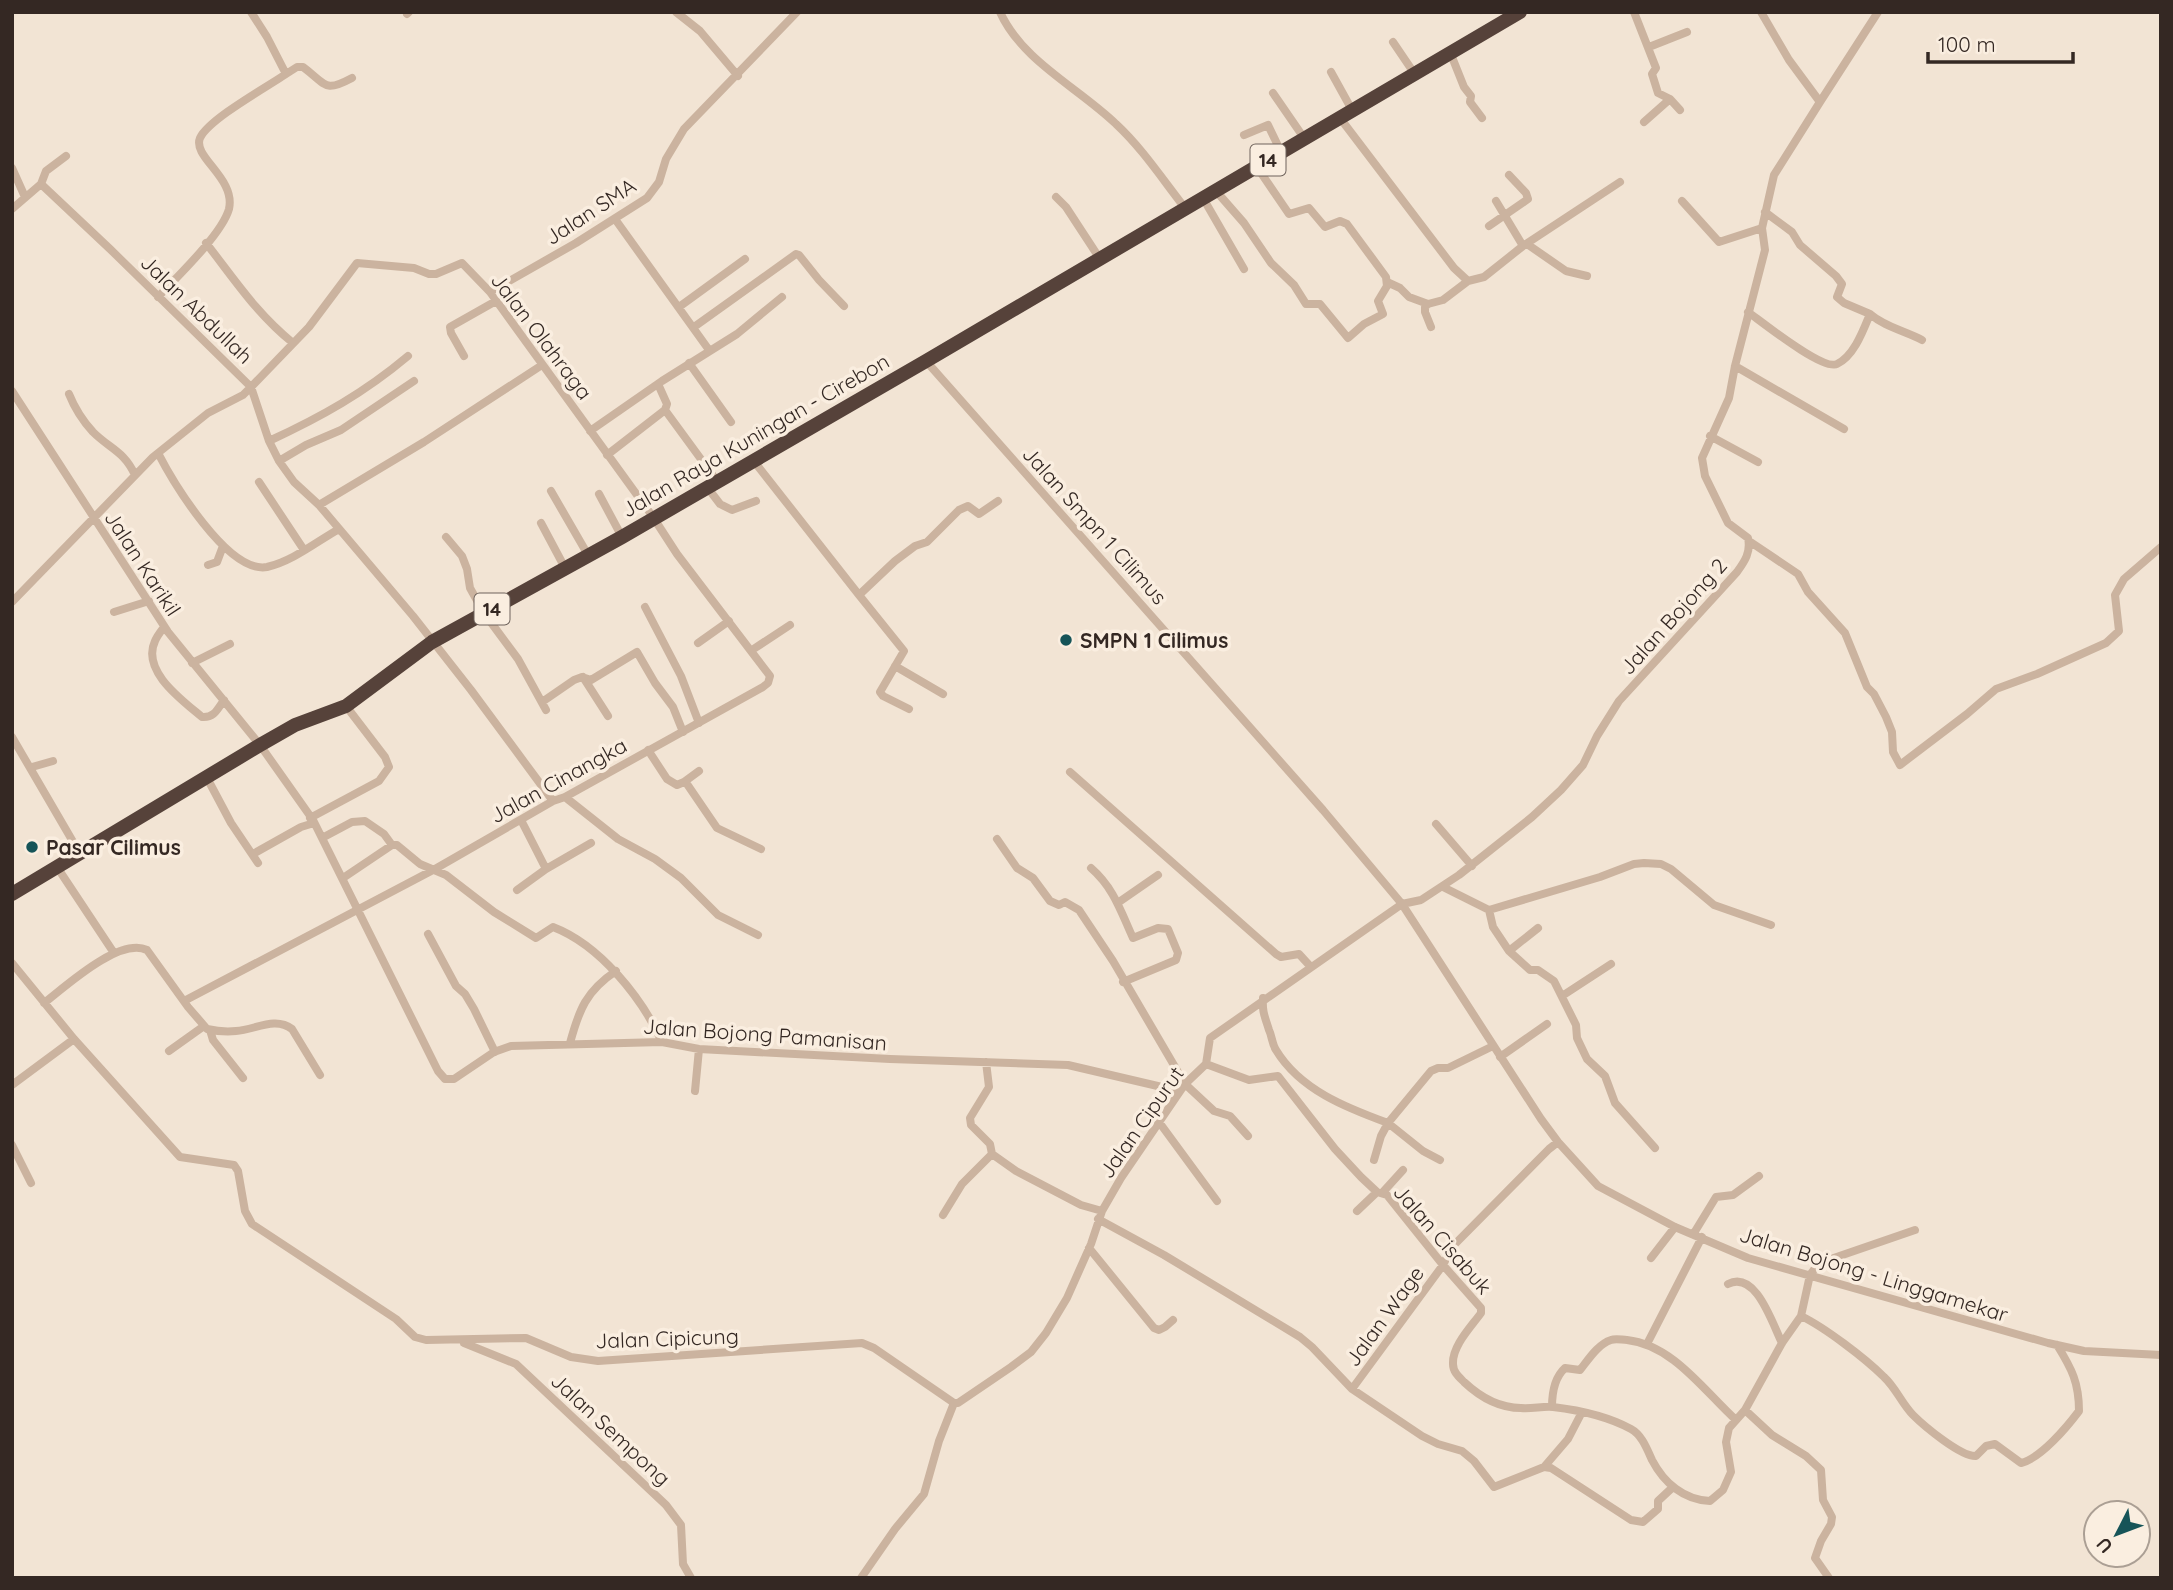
<svg xmlns="http://www.w3.org/2000/svg" width="2173" height="1590" viewBox="0 0 2173 1590" font-family="Quicksand,sans-serif">
<style>
.lines{fill:none;stroke-linecap:round;stroke-linejoin:round}
.street{stroke:#cbb39f;stroke-width:8}
.highway{stroke:#56423a;stroke-width:14}
.poi-dot{fill:#165458;stroke:#faeee0;stroke-width:2.5}
.labels{text-anchor:middle;dominant-baseline:central;stroke-width:7;stroke-linejoin:round;paint-order:stroke}
.shield{fill:#faeee0;stroke:#6f635c;stroke-width:2}
.shield-label{font-size:19px;font-weight:bold;fill:#342823}
.street-label{font-size:21px;fill:#342823;stroke:#faeee0}
.poi-label{font-size:21px;font-weight:bold;fill:#342823;stroke:#faeee0;text-anchor:start}
</style>
<rect width="100%" height="100%" fill="#f2e4d4"/>
<g class="lines">
<path class="street" d="M 676,12 L 700,31 L 738,76
M 1000,12 C 1022,61 1079,88 1116,124 C 1142,148 1163,180 1185,208
M 1634,12 L 1656,68 L 1652,74 L 1658,93 L 1670,99 L 1680,110
M 407,14 L 409,12
M 1393,42 L 1414,73
M 1649,47 L 1687,32
M 1450,52 L 1464,87 L 1471,96 L 1470,102 L 1482,118
M 1331,72 L 1352,110
M 286,74 L 297,67 L 303,67 C 327,85 324,93 352,78
M 1273,93 L 1304,138
M 1820,102 L 1878,12
M 1340,118 L 1454,268 L 1468,281 L 1484,277 L 1523,246 L 1620,182
M 1644,122 L 1670,99
M 1244,135 L 1268,125 L 1281,152
M 12,168 L 25,197
M 41,184 L 110,249 L 251,387 L 269,441 L 279,461 L 294,482 L 319,505 L 413,616 L 471,690 L 553,801
M 41,184 L 46,171 L 66,156
M 1216,191 L 1244,223 L 1271,263 L 1294,285 L 1306,304 L 1320,304 L 1348,338 L 1364,324 L 1383,314 L 1378,301 L 1387,286 L 1386,277 L 1347,224 L 1340,221 L 1325,227 L 1309,208 L 1289,214 L 1257,167
M 1056,197 L 1066,207 L 1100,259
M 1203,198 L 1244,269
M 1496,201 L 1523,246
M 1682,201 L 1719,242 L 1762,228
M 12,209 L 41,184
M 1765,212 L 1792,232 L 1800,245 L 1836,276 L 1842,284 L 1837,297 L 1844,303 L 1870,314
M 615,219 L 709,350
M 1489,226 L 1528,199 L 1526,193 L 1509,175
M 206,243 C 235,280 256,313 293,343
M 1527,244 L 1566,271 L 1587,276
M 1387,282 L 1400,288 L 1409,297 L 1428,304
M 490,292 L 576,243 L 647,198 L 659,182 L 666,159 L 684,129 L 797,12
M 158,297 C 177,277 222,234 229,209 C 236,178 192,157 200,138 C 209,119 267,87 286,74 L 267,37 L 251,12
M 679,307 L 745,259
M 1748,312 C 1762,322 1823,371 1837,364 C 1854,356 1863,331 1870,314 C 1885,327 1905,331 1922,340
M 694,327 L 796,254 L 799,255 L 819,280 L 844,306
M 1431,327 L 1425,312 L 1425,307 L 1428,304 L 1443,300 L 1468,281
M 464,356 L 451,333 L 450,327 L 496,301
M 926,361 L 1323,810 L 1402,904 L 1541,1119 L 1558,1142 L 1598,1186 L 1675,1227 L 1748,1258 L 2048,1343 L 2084,1351 L 2161,1355
M 689,363 L 731,422
M 1735,366 L 1844,429
M 658,384 L 667,404 L 665,410 L 717,481
M 12,391 L 168,632 L 260,745 L 313,820 L 438,1071 L 445,1079 L 454,1079 L 494,1052 L 511,1046 L 662,1042 L 699,1049 L 890,1059 L 1068,1065 L 1179,1091
M 69,394 C 75,409 82,420 93,432 C 110,449 124,451 135,475
M 590,431 L 662,381 L 737,334 L 782,297
M 1710,436 L 1758,462
M 269,441 C 321,417 364,393 408,356
M 158,453 C 173,482 228,574 267,567 C 293,561 316,542 339,529
M 607,455 L 665,410
M 753,460 L 859,595
M 279,461 L 306,445 L 341,430 L 414,381
M 259,482 L 304,550
M 707,487 L 720,504 L 732,510 L 756,501
M 551,491 L 588,555
M 599,494 L 622,537
M 319,505 L 424,442 L 542,365
M 541,523 L 565,568
M 446,537 L 462,556 L 467,569 L 470,588 L 484,613 L 518,659 L 546,710
M 1749,541 L 1798,574 L 1808,592 L 1845,633 L 1867,687 L 1874,694 L 1886,717 L 1892,732 L 1893,752 L 1900,765 L 1967,714 L 1996,689 L 2037,674 L 2106,643 L 2119,631 L 2115,595 L 2124,579 L 2161,547
M 208,565 L 217,562 L 223,546
M 12,602 L 153,457 L 208,413 L 243,395 L 251,387 L 309,327 L 357,263 L 414,268 L 429,274 L 436,274 L 462,263 L 490,292 L 653,517 L 677,554 L 770,676 L 768,683 L 763,687 L 565,797 L 553,801 L 435,869 L 184,1001
M 645,607 L 681,676 L 699,723
M 114,612 L 149,601
M 164,627 C 161,631 157,636 155,641 C 141,671 182,700 202,717 C 214,718 217,710 224,700
M 698,643 L 729,621
M 752,650 L 790,625
M 192,663 L 230,644
M 895,666 L 943,694
M 583,677 L 608,716
M 542,702 L 574,680 L 582,677 L 591,680 L 637,652 L 655,683 L 673,707 L 683,732
M 909,709 L 883,696 L 880,692 L 904,651 L 859,595 L 895,561 L 915,546 L 927,542 L 959,510 L 968,506 L 979,514 L 998,501
M 12,737 L 79,852
M 648,750 L 667,779 L 677,785 L 684,782 L 687,784 L 717,828 L 761,849
M 32,767 L 53,761
M 1070,772 L 1276,954 L 1281,957 L 1299,954 L 1310,966
M 206,776 L 231,823 L 258,863
M 684,782 L 699,771
M 565,797 L 618,839 L 655,859 L 681,878 L 718,915 L 758,935
M 310,818 L 379,781 L 389,767 L 385,757 L 346,706
M 521,820 L 546,869
M 1436,824 L 1472,866
M 322,838 L 352,822 L 365,821 L 384,834 L 392,845 L 397,845 L 420,864 L 446,875 L 494,912 L 536,938 L 553,927 C 600,945 642,998 662,1042
M 997,839 L 1017,868 L 1033,878 L 1050,901 L 1059,905 L 1065,902 L 1079,910 L 1113,961 L 1185,1084 L 1214,1111 L 1230,1116 L 1248,1136
M 253,854 L 301,827 L 314,823
M 57,867 L 114,953
M 1091,868 C 1114,888 1121,912 1133,938 L 1158,928 L 1168,929 L 1178,953 L 1176,960 L 1123,982
M 343,878 L 392,845
M 1443,887 L 1489,910 L 1493,927 L 1509,951 L 1538,928
M 517,890 L 546,869 L 591,843
M 1119,902 L 1158,875
M 1489,910 L 1600,877 L 1634,864 L 1644,863 L 1661,864 L 1671,869 L 1714,905 L 1771,925
M 428,934 L 456,986 L 465,994 L 474,1009 L 495,1052
M 1509,951 L 1530,970 L 1538,970 L 1554,981 L 1576,1025 L 1577,1038 L 1587,1059 L 1605,1076 L 1615,1103 L 1655,1148
M 12,963 L 74,1039 L 180,1157 L 234,1165 L 238,1171 L 245,1211 L 252,1224 L 396,1319 L 415,1337 L 426,1340 L 526,1338 L 571,1357 L 598,1361 L 862,1343 L 874,1348 L 954,1403 L 958,1403 L 1011,1367 L 1031,1352 L 1046,1333 L 1067,1298 L 1091,1244 L 1102,1211 L 1121,1178 L 1185,1084 L 1206,1064 L 1210,1038 L 1402,904 L 1421,900 L 1459,875 L 1532,817 L 1561,790 L 1583,765 L 1597,736 L 1619,701 L 1737,572 C 1745,561 1751,552 1748,538 L 1728,523 L 1705,476 L 1702,458 L 1729,398 L 1735,366 L 1765,250 L 1762,228 L 1774,175 L 1820,102 L 1789,60 L 1761,12
M 1562,996 L 1611,964
M 1263,998 C 1262,1012 1265,1017 1269,1030 C 1272,1036 1272,1044 1276,1050 C 1300,1090 1347,1108 1388,1123 L 1431,1071 L 1438,1068 L 1448,1068 L 1493,1046
M 44,1003 C 66,986 119,937 147,950 L 188,1007 L 207,1029 C 216,1031 227,1032 236,1031 C 255,1030 275,1016 292,1029 L 320,1075
M 210,1030 L 213,1040 L 243,1078
M 570,1043 C 579,1010 586,991 616,971
M 169,1051 L 204,1026
M 1500,1057 L 1547,1024
M 986,1062 L 989,1087 L 970,1118 L 971,1125 L 990,1144 L 992,1154 L 1016,1171 L 1081,1205 L 1102,1211
M 1206,1064 L 1249,1080 L 1278,1076 L 1335,1149 L 1361,1177 L 1377,1192 L 1387,1195 L 1443,1265 L 1481,1308 L 1481,1313 C 1471,1327 1452,1346 1453,1364 C 1453,1372 1459,1377 1464,1382 C 1480,1397 1499,1408 1521,1408 C 1532,1409 1543,1406 1553,1407 C 1578,1410 1609,1417 1631,1429 C 1642,1435 1647,1449 1652,1460 C 1664,1483 1684,1500 1710,1501 L 1723,1490 L 1731,1472 L 1726,1442 L 1729,1428 L 1745,1410 L 1782,1343 L 1801,1316 L 1810,1275 L 1816,1267 L 1825,1261 L 1915,1230
M 12,1085 L 74,1039
M 695,1091 L 699,1049
M 1159,1122 L 1217,1201
M 12,1145 L 31,1183
M 1374,1160 L 1381,1136 L 1388,1123 L 1423,1151 L 1440,1160
M 1383,1192 L 1403,1170
M 1357,1211 L 1377,1192
M 943,1215 L 962,1184 L 992,1154
M 1098,1219 L 1164,1255 L 1300,1337 L 1312,1347 L 1352,1389 L 1422,1436 L 1438,1444 L 1462,1451 L 1474,1461 L 1494,1487 L 1544,1467 L 1551,1468 L 1631,1520 L 1643,1522 L 1658,1509 L 1658,1501 L 1673,1487
M 1694,1233 L 1716,1197 L 1733,1195 L 1759,1176
M 1089,1248 L 1154,1328 L 1159,1330 L 1165,1327 L 1173,1320
M 1651,1258 L 1675,1227
M 1728,1284 C 1756,1270 1772,1323 1782,1343
M 1801,1316 C 1824,1327 1865,1358 1884,1377 C 1896,1388 1902,1404 1913,1415 C 1924,1426 1961,1457 1976,1456 L 1986,1446 L 1995,1444 L 2021,1463 C 2041,1458 2067,1427 2079,1411 C 2079,1383 2072,1369 2057,1345
M 464,1343 L 516,1364 L 666,1505 L 681,1525 L 683,1564 L 691,1578
M 1647,1344 L 1702,1237
M 1352,1389 L 1443,1265 L 1452,1247 L 1549,1149 L 1558,1142
M 1552,1407 C 1552,1393 1555,1377 1565,1368 L 1580,1370 C 1588,1360 1598,1344 1611,1340 C 1616,1338 1622,1340 1627,1340 C 1673,1345 1704,1391 1736,1420
M 1745,1410 L 1772,1435 L 1806,1456 L 1821,1470 L 1823,1500 L 1832,1517 L 1831,1524 L 1821,1541 L 1815,1558 L 1829,1578
M 1544,1467 L 1568,1439 L 1582,1412
M 861,1578 L 895,1529 L 924,1494 L 939,1441 L 954,1403"/>
<path class="highway" d="M 12,894 L 260,745 L 295,725 L 346,706 L 432,642 L 622,537 L 926,361 L 1520,12"/>
</g>
<g class="poi-dot">
<circle cx="1066" cy="640" r="7"/>
<circle cx="32" cy="847" r="7"/>
</g>
<g class="labels">
<g class="shield">
<rect x="1250.5" y="144.5" width="35" height="31" rx="5"/>
<rect x="474.5" y="593.5" width="35" height="31" rx="5"/>
</g>
<g class="shield-label">
<text x="1268" y="160">14</text>
<text x="492" y="609">14</text>
</g>
<g class="street-label">
<text transform="translate(590 211) rotate(-33)">Jalan SMA</text>
<text transform="translate(197 309) rotate(44)">Jalan Abdullah</text>
<text transform="translate(542 336) rotate(53)">Jalan Olahraga</text>
<text transform="translate(755 435) rotate(-30)">Jalan Raya Kuningan - Cirebon</text>
<text transform="translate(1095 525) rotate(48)">Jalan Smpn 1 Cilimus</text>
<text transform="translate(143 563) rotate(57)">Jalan Karikil</text>
<text transform="translate(1673 616) rotate(-48)">Jalan Bojong 2</text>
<text transform="translate(558 780) rotate(-29)">Jalan Cinangka</text>
<text transform="translate(765 1034) rotate(4)">Jalan Bojong Pamanisan</text>
<text transform="translate(1141 1122) rotate(-55)">Jalan Cipurut</text>
<text transform="translate(1443 1239) rotate(49)">Jalan Cisabuk</text>
<text transform="translate(1874 1274) rotate(17)">Jalan Bojong - Linggamekar</text>
<text transform="translate(1384 1316) rotate(-54)">Jalan Wage</text>
<text transform="translate(667 1338) rotate(-2)">Jalan Cipicung</text>
<text transform="translate(611 1429) rotate(43)">Jalan Sempong</text>
</g>
<g class="poi-label">
<text x="1080" y="640">SMPN 1 Cilimus</text>
<text x="46" y="847">Pasar Cilimus</text>
</g>
</g>
<rect width="2173" height="1590" fill="none" stroke="#342823" stroke-width="28"/>
<g transform="translate(2117 1534) rotate(228)"><circle r="33" fill="#faeee0" stroke="#ab9f94" stroke-width="2"/>
<path d="M0-5L12 26L0 18L-12 26Z" fill="#165458"/>
<text y="-10" font-size="19" font-weight="bold" text-anchor="middle" fill="#342823">U</text>
</g>
<path d="M1928 52v10h145v-10" fill="none" stroke="#342823" stroke-width="3.5"/>
<text x="1938" y="52" font-size="21" fill="#342823" stroke="#faeee0" stroke-width="5" paint-order="stroke">100 m</text>
</svg>
